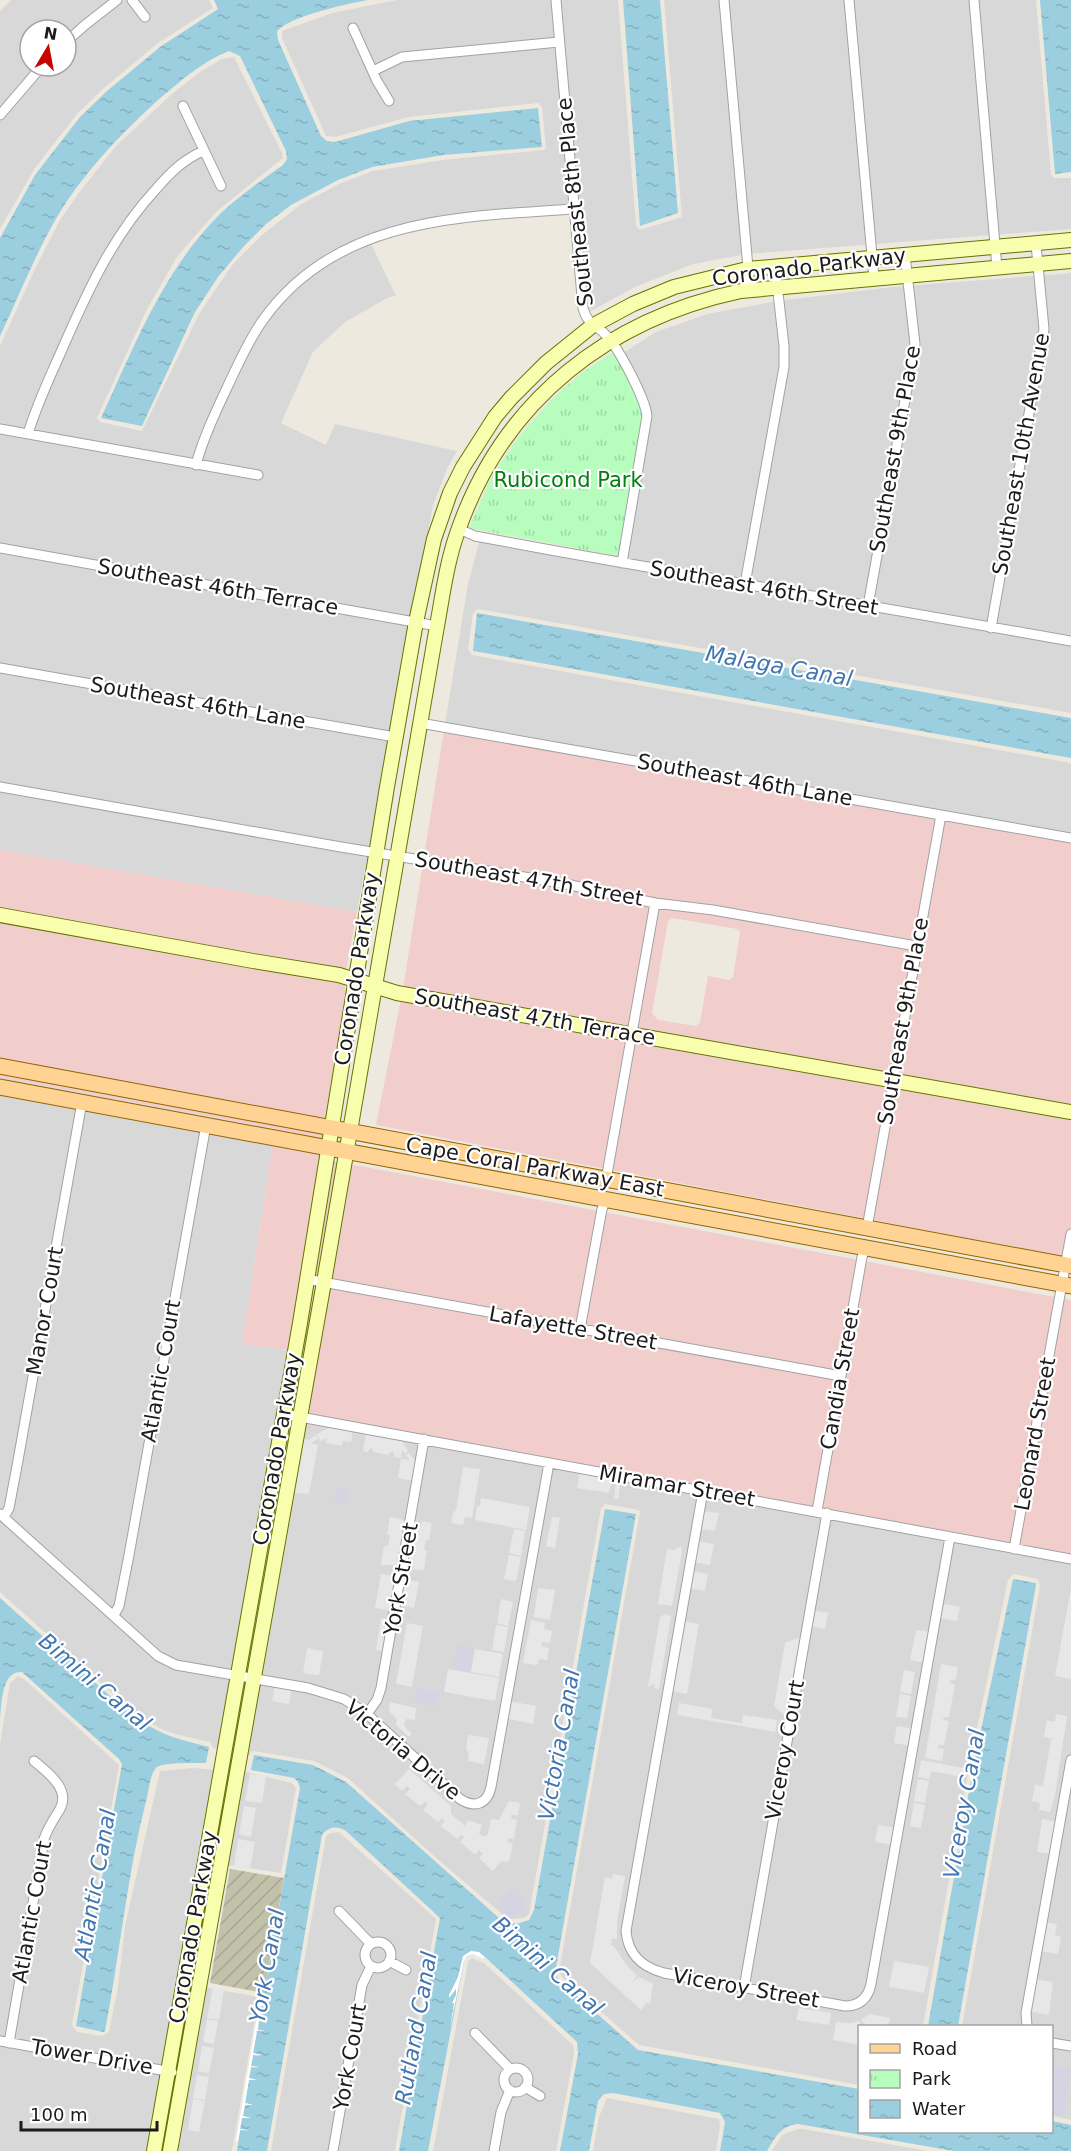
<svg xmlns="http://www.w3.org/2000/svg" width="1071" height="2151" viewBox="0 0 1071 2151" font-family="'DejaVu Sans',sans-serif">
<style>
.residential{fill:#d9d8d8;fill-rule:evenodd}
.commercial{fill:#f1cecc;fill-rule:evenodd}
.construction{fill:url(#construction-furrows)}
.park{fill:url(#park-tufts)}
.parking{fill:#e7e7e7}
.plaza{fill:#d4d4e3}
.water{fill:url(#water-ripples)}
.pier{fill:#fff}
.lines{fill:none;stroke-linecap:round;stroke-linejoin:round}
.street-casing{stroke:#a2a2a2;stroke-width:11}
.secondary-casing{stroke:#657400;stroke-width:16}
.primary-casing{stroke:#926500;stroke-width:17}
.street{stroke:#fff;stroke-width:9}
.secondary{stroke:#f8fead;stroke-width:14}
.primary{stroke:#ffd393;stroke-width:15}
.labels{text-anchor:middle;dominant-baseline:central;stroke-width:4.5;stroke-linejoin:round;paint-order:stroke}
.street-label{font-size:21px;fill:#1b1b1b;stroke:#fff}
.park-label{font-size:21px;fill:#037f10;stroke:#fff}
.water-label{font-size:22px;font-style:italic;fill:#4176b0;stroke:#fff}
</style>
<defs>
<pattern id="construction-furrows" width="10" height="10" patternUnits="userSpaceOnUse" patternTransform="scale(1.5)"><rect width="10" height="10" fill="#c2c2aa"/><path d="M-1 1l2-2M0 10L10 0M9 11l2-2" fill="none" stroke="#a6a692"/></pattern>
<pattern id="park-tufts" width="24" height="20" patternUnits="userSpaceOnUse" patternTransform="scale(1.5)"><rect width="24" height="20" fill="#b7fdbe"/><path d="M3 7l-1-3M5 7V3M7 7l1-3M15 17l-1-3M17 17v-4M19 17l1-3" fill="none" stroke="#9dd8a3"/></pattern>
<pattern id="water-ripples" width="26" height="14" patternUnits="userSpaceOnUse" patternTransform="scale(1.5)"><rect width="26" height="14" fill="#9bcedf"/><path d="M2 4q2-2 4 0t4 0M15 11q2-2 4 0t4 0" fill="none" stroke="#85b0bf"/></pattern>
</defs>
<rect width="100%" height="100%" fill="#eee9df"/>
<path class="residential" d="M 11,0 L 209,0 L 213,8 L 158,43 L 104,88 L 77,114 L 35,168 L 0,229 L 0,11 ZM 30,30 L 66,30 L 66,66 L 30,66 Z
M 397,0 L 618,0 L 636,226 L 640,230 L 682,217 L 664,0 L 1036,0 L 1051,174 L 1054,178 L 1071,178 L 1071,229 L 747,254 L 693,264 L 635,287 L 591,311 L 587,300 L 577,210 L 459,220 L 379,238 L 370,242 L 396,296 L 389,297 L 345,322 L 313,352 L 281,423 L 326,445 L 335,424 L 457,451 L 447,469 L 433,505 L 357,912 L 0,850 L 0,346 L 36,267 L 60,220 L 78,194 L 116,146 L 173,93 L 200,72 L 222,59 L 234,57 L 282,153 L 283,158 L 217,211 L 193,238 L 177,257 L 147,309 L 97,418 L 100,422 L 142,431 L 199,314 L 222,280 L 234,263 L 262,235 L 300,205 L 339,184 L 373,171 L 443,160 L 544,150 L 546,148 L 542,107 L 538,103 L 409,117 L 335,137 L 326,136 L 282,38 L 282,31 L 332,13 Z
M 1071,273 L 1071,713 L 478,609 L 473,613 L 468,649 L 472,655 L 1071,763 L 1071,839 L 445,724 L 468,584 L 481,535 L 622,562 L 651,415 L 650,404 L 645,393 L 623,353 L 656,332 L 707,314 L 777,301 L 893,287 Z
M 0,1077 L 275,1129 L 274,1132 L 0,1081 Z
M 0,1092 L 273,1143 L 242,1344 L 290,1350 L 220,1750 L 213,1748 L 210,1742 L 175,1734 L 161,1729 L 145,1720 L 130,1709 L 0,1592 Z
M 299,1351 L 306,1352 L 235,1753 L 229,1751 Z
M 303,1424 L 1071,1560 L 1071,2120 L 1052,2116 L 1052,2026 L 962,2026 L 1040,1586 L 1038,1579 L 1013,1574 L 1008,1580 L 969,1767 L 923,2026 L 860,2026 L 859,2085 L 639,2045 L 564,1979 L 559,1972 L 640,1512 L 638,1510 L 605,1504 L 601,1508 L 530,1909 L 529,1914 L 524,1918 L 510,1919 L 502,1914 L 434,1856 L 348,1778 L 314,1761 L 254,1751 L 251,1752 L 249,1756 L 245,1755 Z
M 18,1676 L 24,1679 L 119,1765 L 72,2025 L 77,2032 L 102,2036 L 109,2032 L 118,1987 L 125,1926 L 160,1771 L 193,1768 L 216,1770 L 149,2151 L 0,2151 L 0,1744 L 10,1683 Z
M 242,1771 L 292,1783 L 296,1788 L 281,1873 L 231,1865 L 227,1867 L 206,1986 L 209,1988 L 259,1997 L 232,2151 L 175,2151 Z
M 339,1832 L 436,1919 L 395,2151 L 271,2151 L 326,1836 L 331,1833 Z
M 472,1958 L 484,1963 L 573,2045 L 574,2053 L 556,2151 L 433,2151 L 468,1962 Z
M 607,2098 L 719,2119 L 720,2126 L 716,2151 L 593,2151 L 599,2117 Z
M 798,2129 L 803,2129 L 928,2151 L 772,2151 L 782,2135 Z"/>
<path class="commercial" d="M 445,724 L 1071,839 L 1071,1107 L 403,989 ZM 672,918 L 737,929 L 740,932 L 733,977 L 729,980 L 708,976 L 700,1022 L 696,1026 L 658,1020 L 652,1013 L 668,921 Z
M 0,850 L 357,912 L 346,971 L 0,910 Z
M 0,921 L 344,982 L 347,999 L 327,1122 L 0,1060 Z
M 401,999 L 1071,1117 L 1071,1258 L 376,1125 Z
M 0,1071 L 325,1133 L 324,1142 L 274,1132 L 275,1129 L 0,1077 Z
M 273,1143 L 322,1152 L 290,1350 L 242,1344 Z
M 331,1161 L 340,1162 L 306,1352 L 299,1351 Z
M 349,1164 L 1071,1300 L 1071,1560 L 303,1424 Z"/>
<path class="construction" d="M 230,1869 L 284,1878 L 264,1993 L 210,1983 Z"/>
<path class="park" d="M 616,350 L 646,406 L 623,557 L 469,528 L 494,472 L 521,434 L 552,399 L 583,372 Z"/>
<path class="parking" d="M 331,1427 L 353,1431 L 351,1442 L 343,1441 L 342,1446 L 326,1443 L 327,1438 L 320,1441 L 317,1434 Z
M 366,1433 L 401,1440 L 408,1451 L 405,1454 L 402,1450 L 401,1458 L 394,1457 L 394,1452 L 390,1452 L 389,1455 L 373,1452 L 373,1449 L 370,1448 L 368,1452 L 363,1451 Z
M 316,1435 L 318,1439 L 311,1443 L 318,1445 L 309,1494 L 288,1492 L 298,1437 L 309,1440 Z
M 409,1453 L 417,1463 L 414,1481 L 398,1478 L 401,1459 L 409,1460 L 406,1455 Z
M 463,1467 L 480,1469 L 472,1518 L 465,1517 L 463,1525 L 451,1523 L 453,1513 L 456,1510 Z
M 580,1471 L 621,1478 L 618,1499 L 614,1499 L 616,1482 L 611,1482 L 609,1493 L 577,1488 Z
M 481,1498 L 530,1507 L 526,1530 L 475,1520 L 477,1506 L 480,1506 Z
M 703,1511 L 719,1513 L 715,1531 L 699,1529 Z
M 390,1517 L 409,1521 L 401,1565 L 381,1565 L 384,1546 L 388,1546 L 390,1535 L 387,1535 Z
M 552,1517 L 560,1518 L 555,1548 L 546,1546 Z
M 422,1521 L 432,1523 L 429,1540 L 426,1540 L 424,1550 L 427,1551 L 424,1570 L 413,1569 L 414,1561 L 406,1560 L 412,1525 L 421,1527 Z
M 514,1529 L 525,1531 L 521,1556 L 509,1553 Z
M 697,1541 L 714,1544 L 710,1565 L 693,1562 Z
M 681,1546 L 682,1552 L 672,1606 L 658,1604 L 667,1549 L 674,1550 Z
M 509,1555 L 521,1557 L 516,1581 L 504,1579 Z
M 692,1571 L 708,1574 L 705,1591 L 689,1588 Z
M 381,1574 L 399,1577 L 392,1611 L 375,1608 Z
M 403,1579 L 419,1582 L 414,1608 L 398,1605 Z
M 538,1588 L 555,1590 L 550,1620 L 534,1617 Z
M 1071,1588 L 1071,1679 L 1055,1676 Z
M 501,1599 L 513,1602 L 508,1626 L 497,1623 Z
M 940,1603 L 960,1607 L 957,1621 L 938,1618 Z
M 812,1610 L 828,1613 L 825,1629 L 809,1626 Z
M 665,1614 L 671,1616 L 659,1689 L 654,1688 L 655,1683 L 648,1687 L 660,1617 Z
M 381,1618 L 391,1620 L 385,1651 L 376,1650 Z
M 531,1620 L 545,1623 L 544,1629 L 552,1631 L 550,1643 L 542,1642 L 541,1646 L 549,1648 L 547,1660 L 539,1659 L 537,1665 L 523,1663 Z
M 683,1621 L 699,1624 L 687,1694 L 671,1691 Z
M 407,1623 L 423,1626 L 412,1687 L 396,1684 Z
M 496,1625 L 508,1627 L 504,1652 L 492,1650 Z
M 916,1630 L 931,1632 L 925,1663 L 910,1660 Z
M 800,1637 L 803,1638 L 788,1718 L 774,1706 L 785,1643 Z
M 307,1648 L 323,1651 L 319,1675 L 303,1673 Z
M 475,1649 L 503,1654 L 499,1677 L 471,1672 Z
M 941,1664 L 958,1667 L 956,1680 L 950,1680 L 950,1683 L 955,1684 L 949,1717 L 944,1717 L 943,1720 L 949,1721 L 944,1745 L 938,1745 L 938,1748 L 944,1749 L 942,1761 L 925,1758 Z
M 448,1669 L 499,1678 L 495,1701 L 444,1692 Z
M 904,1670 L 915,1672 L 911,1694 L 900,1692 Z
M 275,1685 L 292,1688 L 289,1704 L 272,1701 Z
M 900,1694 L 911,1696 L 907,1718 L 896,1717 Z
M 508,1701 L 536,1706 L 533,1724 L 505,1718 Z
M 390,1702 L 416,1708 L 415,1720 L 406,1719 L 404,1723 L 405,1727 L 412,1734 L 409,1737 L 396,1725 L 397,1719 L 389,1711 Z
M 679,1703 L 712,1709 L 711,1718 L 742,1723 L 743,1715 L 777,1720 L 775,1732 L 677,1715 Z
M 1056,1714 L 1067,1716 L 1055,1795 L 1050,1812 L 1039,1810 L 1040,1803 L 1032,1801 L 1035,1785 L 1045,1786 L 1043,1785 L 1051,1740 L 1054,1739 L 1044,1737 L 1047,1720 L 1055,1722 Z
M 897,1726 L 914,1729 L 911,1746 L 894,1743 Z
M 468,1735 L 489,1738 L 484,1764 L 468,1761 L 469,1753 L 466,1749 Z
M 921,1760 L 964,1768 L 962,1777 L 931,1771 L 929,1779 L 918,1777 Z
M 409,1769 L 451,1806 L 451,1814 L 465,1826 L 468,1820 L 482,1825 L 479,1833 L 482,1836 L 486,1836 L 488,1833 L 491,1819 L 499,1820 L 509,1801 L 520,1803 L 518,1815 L 512,1815 L 511,1819 L 517,1820 L 514,1839 L 508,1838 L 507,1842 L 513,1844 L 509,1862 L 501,1861 L 493,1871 L 479,1858 L 483,1854 L 479,1850 L 475,1855 L 460,1842 L 464,1837 L 461,1835 L 457,1839 L 441,1826 L 445,1821 L 442,1818 L 438,1822 L 423,1810 L 428,1804 L 425,1802 L 420,1806 L 405,1794 L 410,1789 L 407,1786 L 402,1791 L 395,1784 Z
M 250,1774 L 266,1776 L 262,1803 L 245,1801 Z
M 918,1779 L 929,1781 L 925,1803 L 914,1801 Z
M 914,1803 L 925,1805 L 921,1828 L 910,1826 Z
M 244,1806 L 256,1808 L 251,1837 L 239,1834 Z
M 1042,1819 L 1058,1822 L 1052,1854 L 1037,1852 Z
M 878,1825 L 897,1828 L 894,1845 L 875,1842 Z
M 238,1839 L 255,1842 L 250,1869 L 234,1866 Z
M 613,1874 L 625,1876 L 617,1921 L 617,1939 L 612,1939 L 611,1945 L 614,1946 L 627,1966 L 637,1975 L 633,1982 L 639,1977 L 653,1984 L 650,2004 L 646,2003 L 641,2010 L 590,1963 L 605,1877 L 612,1879 Z
M 1045,1922 L 1057,1924 L 1055,1935 L 1061,1937 L 1058,1954 L 1040,1951 Z
M 894,1961 L 929,1967 L 924,1993 L 889,1987 Z
M 1035,1979 L 1053,1982 L 1049,2015 L 1029,2011 Z
M 213,1987 L 224,1989 L 219,2020 L 207,2018 Z
M 799,2008 L 831,2013 L 829,2025 L 796,2020 Z
M 869,2014 L 890,2018 L 888,2026 L 866,2026 L 861,2020 Z
M 207,2019 L 218,2021 L 214,2044 L 203,2042 Z
M 859,2021 L 862,2026 L 860,2026 L 859,2045 L 833,2040 L 836,2022 L 851,2023 Z
M 202,2046 L 214,2048 L 209,2073 L 198,2071 Z
M 197,2075 L 209,2077 L 205,2100 L 193,2098 Z
M 193,2099 L 205,2101 L 199,2132 L 188,2130 Z"/>
<path class="plaza" d="M 337,1487 L 351,1490 L 347,1506 L 334,1503 Z
M 457,1645 L 474,1648 L 470,1672 L 452,1669 Z
M 417,1688 L 439,1692 L 437,1706 L 414,1702 Z
M 511,1890 L 528,1905 L 521,1914 L 511,1918 L 505,1915 L 502,1907 L 498,1904 Z
M 1052,2065 L 1071,2069 L 1064,2116 L 1052,2114 Z"/>
<path class="water" d="M 214,0 L 368,0 C 350,3 286,17 277,32 L 278,40 L 321,136 L 327,141 L 335,142 L 409,121 L 538,108 L 542,147 L 443,155 L 372,167 L 338,180 L 291,205 L 266,224 L 244,246 L 218,277 L 195,312 L 142,426 L 101,418 C 134,347 162,273 218,216 C 237,197 261,181 283,165 L 287,159 L 286,151 L 240,56 L 229,51 C 203,61 179,82 158,100 C 120,135 84,172 57,217 C 35,255 19,296 0,336 L 0,238 L 35,175 L 80,117 L 107,91 L 160,47 L 218,9 Z
M 623,0 L 660,0 L 678,213 L 640,226 Z
M 1040,0 L 1071,0 L 1071,172 L 1055,174 Z
M 477,613 L 1071,718 L 1071,758 L 473,651 Z
M 605,1509 L 636,1514 L 556,1967 L 555,1974 L 558,1979 L 638,2050 L 859,2089 L 860,2132 L 1052,2132 L 1052,2121 L 1071,2125 L 1071,2151 L 954,2151 L 798,2124 C 781,2126 775,2137 767,2151 L 720,2151 L 725,2122 L 720,2113 L 613,2093 L 604,2094 L 598,2101 L 589,2151 L 560,2151 L 578,2054 L 577,2042 L 485,1957 L 483,1959 L 473,1954 L 467,1956 L 464,1961 L 428,2151 L 399,2151 L 440,1918 L 346,1831 C 337,1825 328,1827 322,1835 L 267,2151 L 237,2151 L 240,2130 L 249,2131 L 240,2129 L 242,2117 L 251,2118 L 242,2116 L 245,2105 L 253,2105 L 245,2103 L 249,2079 L 257,2080 L 249,2078 L 251,2067 L 259,2068 L 251,2066 L 253,2055 L 261,2056 L 253,2053 L 257,2031 L 265,2032 L 257,2030 L 259,2018 L 268,2019 L 260,2017 L 261,2006 L 270,2007 L 262,2005 L 300,1788 L 298,1782 L 294,1778 L 251,1770 L 254,1755 L 313,1765 L 346,1782 L 499,1918 L 516,1924 L 529,1920 L 534,1910 Z
M 1013,1579 L 1036,1583 L 1036,1585 L 958,2026 L 928,2026 L 973,1768 Z
M 0,1598 L 128,1712 C 158,1734 173,1738 209,1747 L 206,1763 C 196,1763 164,1762 157,1767 C 150,1773 149,1789 147,1797 C 127,1874 120,1953 105,2031 L 103,2032 L 76,2026 L 122,1764 L 119,1759 L 22,1672 C 1,1671 2,1703 0,1718 Z"/>
<path class="pier" d="M 471,1951 L 479,1952 L 485,1957 L 483,1959 L 473,1954 L 467,1956 L 464,1961 L 450,2028 L 454,2003 L 452,2003 L 456,1995 L 456,1989 L 449,1998 L 449,1995 L 458,1977 L 463,1956 Z
M 261,1993 L 264,1993 L 262,2005 L 270,2006 L 261,2006 L 260,2017 L 268,2019 L 259,2019 L 258,2030 L 266,2031 L 257,2031 L 253,2053 L 262,2055 L 253,2055 L 251,2066 L 260,2067 L 251,2067 L 249,2078 L 257,2080 L 249,2080 L 245,2103 L 253,2105 L 245,2105 L 243,2116 L 251,2118 L 242,2118 L 240,2129 L 249,2130 L 240,2130 L 238,2141 L 236,2141 Z"/>
<g class="lines">
<g class="street-casing">
<path id="street" d="M 132,0 L 145,17
M 556,0 L 583,308 C 588,326 596,324 607,336 C 619,349 645,398 647,416 L 622,563
M 724,0 L 750,290
M 849,0 L 874,278
M 974,0 L 997,268
M 353,28 L 377,81 L 389,101
M 66,42 L 85,25 L 117,0
M 373,71 L 402,57 L 559,42
M 183,106 L 221,186
M 0,115 L 42,66
M 0,429 L 258,475
M 28,434 C 37,403 51,375 64,345 C 89,288 114,234 157,188 C 171,172 183,160 203,151
M 196,465 C 204,435 219,405 232,377 C 241,358 250,338 263,320 C 336,217 460,217 573,209
M 459,529 L 475,536 L 556,551 L 1071,641
M 0,548 L 437,626
M 745,584 L 784,367 L 784,346 L 775,266
M 868,606 L 915,344 L 905,255
M 991,628 L 1044,329 L 1036,244
M 0,668 L 395,737
M 420,723 L 1071,838
M 0,787 L 341,847 L 561,883 L 655,903 L 713,910 L 916,946
M 606,1180 L 655,903
M 867,1228 L 941,815
M 306,1279 L 841,1376
M 580,1329 L 602,1209 L 606,1200
M 284,1414 L 1071,1559
M 703,1491 L 626,1931 C 628,1955 642,1967 664,1973 L 845,2006 C 860,2006 868,1998 871,1984 L 950,1537
M 817,1511 L 862,1257 L 866,1248
M 0,1514 L 158,1656 L 176,1665 L 308,1688 L 344,1699 L 367,1714 L 460,1799 C 474,1808 487,1805 491,1787 L 549,1463
M 4,1517 L 9,1508 L 17,1466 L 82,1102
M 1014,1549 L 1071,1234
M 114,1615 L 119,1606 L 129,1555 L 206,1125
M 367,1714 L 377,1700 L 381,1688 L 424,1439
M 339,1911 L 371,1944
M365 1955a13 13 0 1 1 26 0a13 13 0 1 1-26 0Z
M 389,1961 L 406,1970
M 744,1988 L 827,1513
M 1027,2026 L 1026,2013 L 1071,1760
M 475,2033 L 510,2069
M 0,2041 L 172,2072
M 9,2043 L 44,1839 C 48,1827 54,1819 60,1809 C 71,1789 47,1772 34,1761
M 1052,2043 L 1071,2046
M504 2080a12 12 0 1 1 24 0a12 12 0 1 1-24 0Z
M 525,2087 L 540,2096
M 333,2151 L 362,1985 L 371,1966
M 494,2151 L 501,2112 L 510,2090"/>
</g>
<g class="secondary-casing">
<path id="secondary" d="M 0,915 L 253,961 L 339,975 L 397,993 L 1071,1112
M 154,2151 L 300,1323 L 387,787 L 416,622 L 434,539 L 450,493 L 463,467 L 495,417 L 511,398 L 546,363 L 592,326 L 633,304 L 674,287 L 747,269 L 1071,240
M 170,2151 L 324,1282 L 437,626 C 443,593 447,560 459,528 C 505,399 609,319 741,291 L 1071,261"/>
</g>
<g class="primary-casing">
<path id="primary" d="M 0,1066 L 1071,1266
M 0,1087 L 1071,1286"/>
</g>
<use href="#street" class="street"/>
<use href="#secondary" class="secondary"/>
<use href="#primary" class="primary"/>
</g>
<g class="labels">
<g class="street-label">
<text transform="translate(575 202) rotate(-96)">Southeast 8th Place</text>
<text transform="translate(809 267) rotate(-7)">Coronado Parkway</text>
<text transform="translate(895 449) rotate(-80)">Southeast 9th Place</text>
<text transform="translate(1021 454) rotate(-80)">Southeast 10th Avenue</text>
<text transform="translate(218 587) rotate(10)">Southeast 46th Terrace</text>
<text transform="translate(764 588) rotate(10)">Southeast 46th Street</text>
<text transform="translate(198 703) rotate(10)">Southeast 46th Lane</text>
<text transform="translate(745 780) rotate(10)">Southeast 46th Lane</text>
<text transform="translate(529 879) rotate(10)">Southeast 47th Street</text>
<text transform="translate(357 969) rotate(-81)">Coronado Parkway</text>
<text transform="translate(535 1017) rotate(10)">Southeast 47th Terrace</text>
<text transform="translate(903 1021) rotate(-80)">Southeast 9th Place</text>
<text transform="translate(535 1167) rotate(10)">Cape Coral Parkway East</text>
<text transform="translate(45 1311) rotate(-80)">Manor Court</text>
<text transform="translate(573 1328) rotate(10)">Lafayette Street</text>
<text transform="translate(161 1371) rotate(-80)">Atlantic Court</text>
<text transform="translate(840 1379) rotate(-80)">Candia Street</text>
<text transform="translate(1035 1434) rotate(-80)">Leonard Street</text>
<text transform="translate(277 1449) rotate(-80)">Coronado Parkway</text>
<text transform="translate(677 1486) rotate(10)">Miramar Street</text>
<text transform="translate(401 1579) rotate(-80)">York Street</text>
<text transform="translate(403 1750) rotate(40)">Victoria Drive</text>
<text transform="translate(785 1750) rotate(-80)">Viceroy Court</text>
<text transform="translate(32 1912) rotate(-80)">Atlantic Court</text>
<text transform="translate(193 1927) rotate(-80)">Coronado Parkway</text>
<text transform="translate(746 1988) rotate(10)">Viceroy Street</text>
<text transform="translate(92 2057) rotate(10)">Tower Drive</text>
<text transform="translate(350 2057) rotate(-80)">York Court</text>
</g>
<g class="park-label">
<text x="568" y="480">Rubicond Park</text>
</g>
<g class="water-label">
<text transform="translate(779 666) rotate(10)">Malaga Canal</text>
<text transform="translate(95 1682) rotate(40)">Bimini Canal</text>
<text transform="translate(559 1745) rotate(-80)">Victoria Canal</text>
<text transform="translate(964 1804) rotate(-80)">Viceroy Canal</text>
<text transform="translate(95 1885) rotate(-80)">Atlantic Canal</text>
<text transform="translate(267 1966) rotate(-80)">York Canal</text>
<text transform="translate(548 1966) rotate(41)">Bimini Canal</text>
<text transform="translate(416 2028) rotate(-80)">Rutland Canal</text>
</g>
</g>
<rect x="858" y="2025" width="195" height="108" fill="#ffffff" stroke="#a4a4a4" stroke-width="1.5"/>
<rect x="870" y="2044" width="30" height="9" fill="#ffd393" stroke="#a4a4a4" stroke-width="1.5"/>
<text x="912" y="2055" font-size="18" fill="#1b1b1b">Road</text>
<rect x="870" y="2070" width="30" height="18" fill="url(#park-tufts)" stroke="#a4a4a4" stroke-width="1.5"/>
<text x="912" y="2085" font-size="18" fill="#1b1b1b">Park</text>
<rect x="870" y="2100" width="30" height="18" fill="url(#water-ripples)" stroke="#a4a4a4" stroke-width="1.5"/>
<text x="912" y="2115" font-size="18" fill="#1b1b1b">Water</text>
<g transform="translate(48 48) rotate(10)"><circle r="28" fill="#ffffff" stroke="#a4a4a4" stroke-width="1.5"/>
<path d="M0-4.5L10 22L0 15L-10 22Z" fill="#c60500"/>
<text y="-9" font-size="16" font-weight="bold" text-anchor="middle" fill="#1b1b1b">N</text>
</g>
<path d="M21 2121v9h136v-9" fill="none" stroke="#1b1b1b" stroke-width="3"/>
<text x="30" y="2121" font-size="18" fill="#1b1b1b" stroke="#ffffff" stroke-width="4.5" paint-order="stroke">100 m</text>
</svg>
